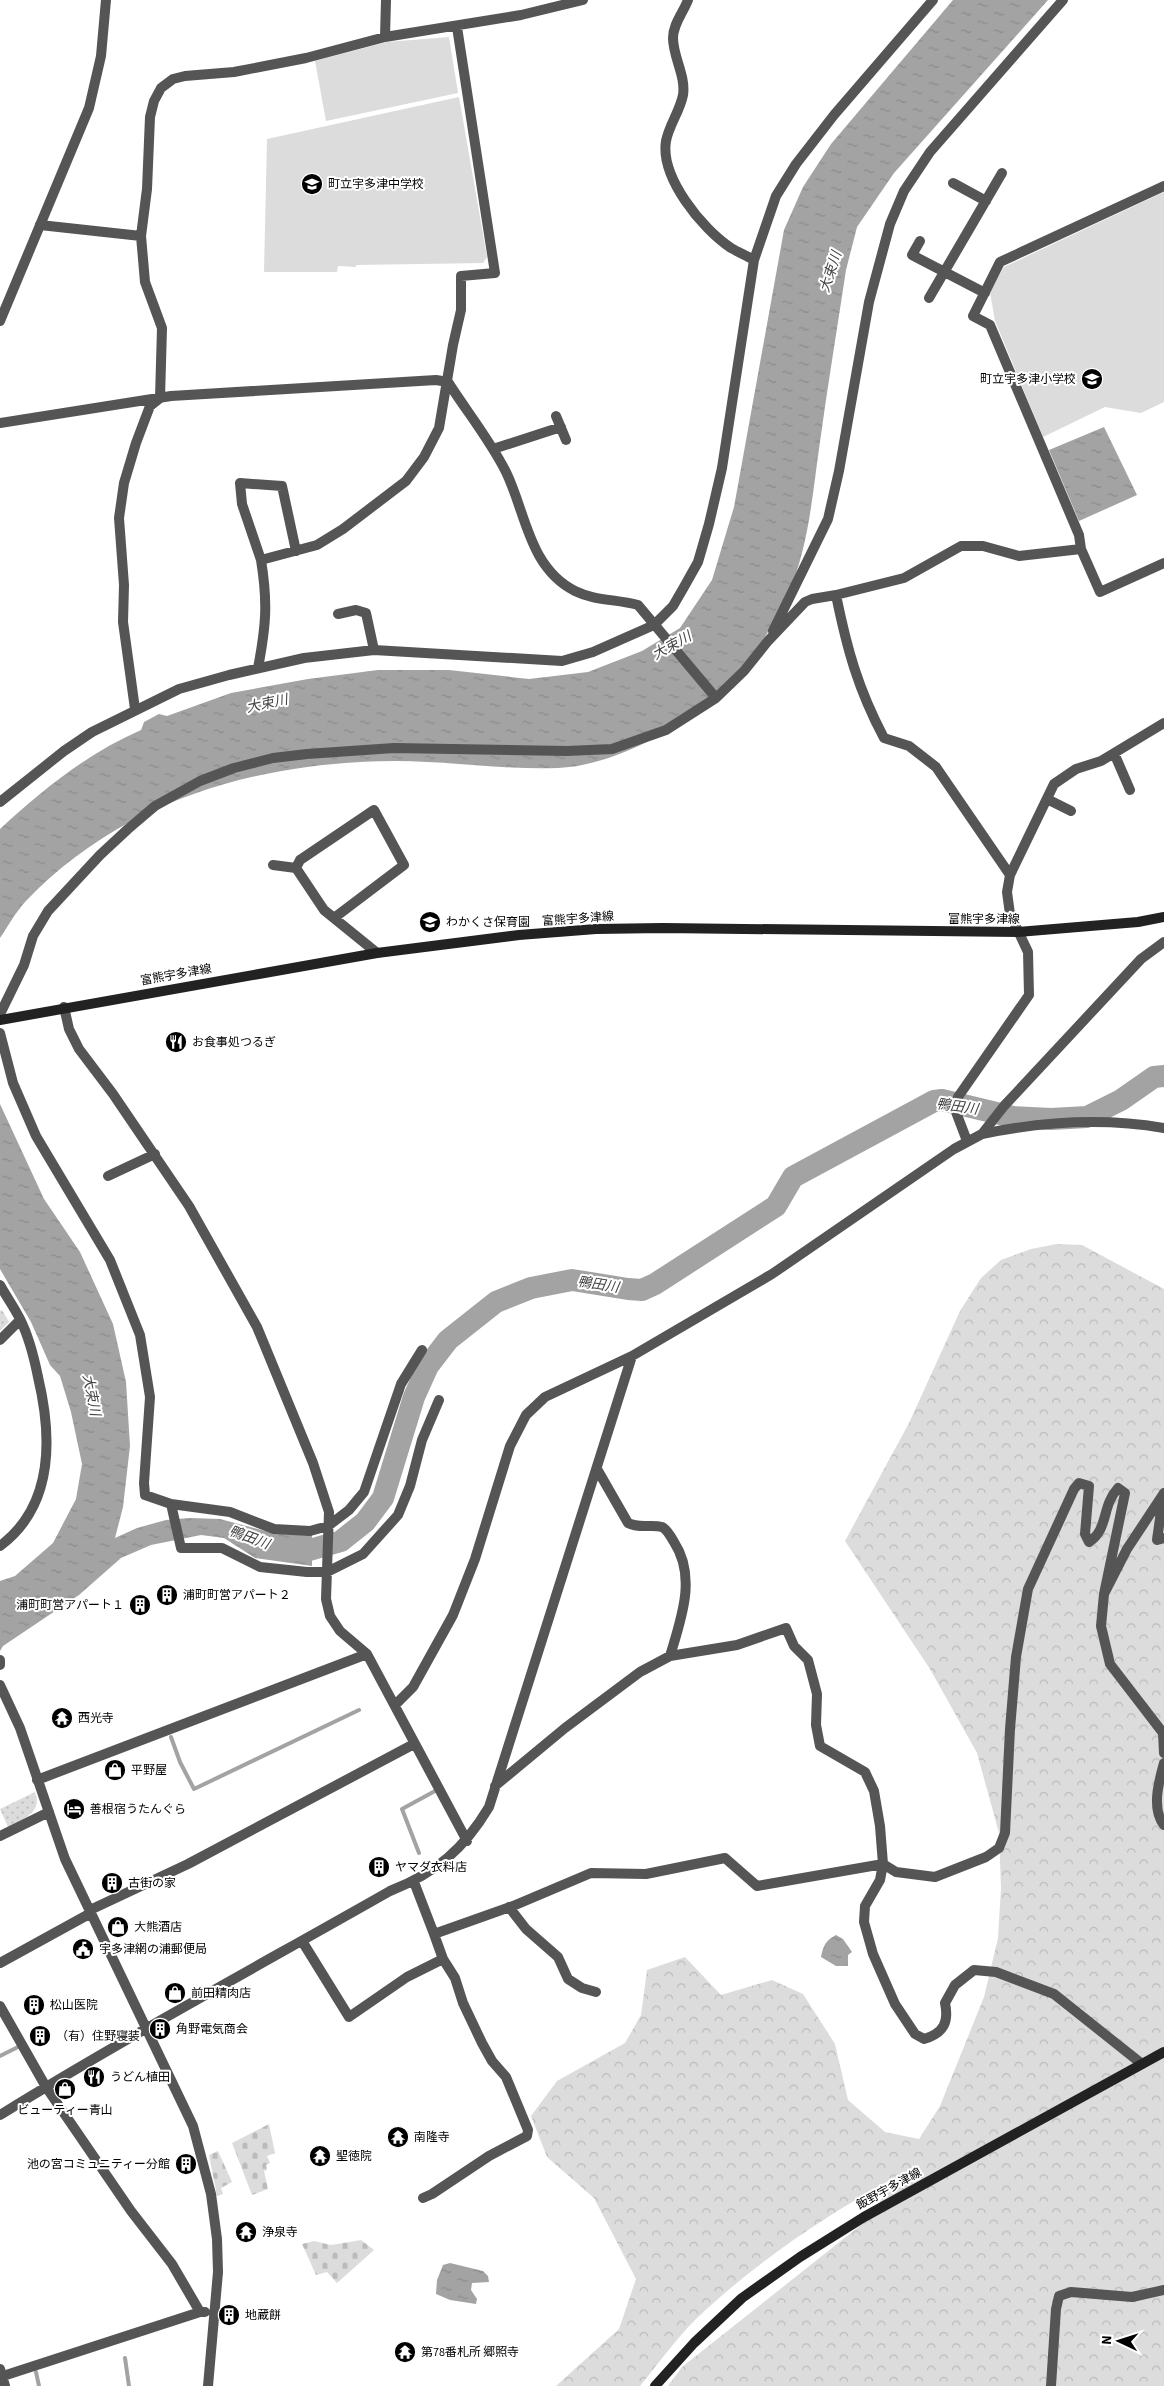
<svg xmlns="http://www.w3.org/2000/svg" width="1164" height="2386" viewBox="0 0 1164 2386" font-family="'Source Sans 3','Noto Sans JP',sans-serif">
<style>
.forest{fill:url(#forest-crowns)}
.cemetery{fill:url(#cemetery-stones)}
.park{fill:url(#park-dots)}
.pitch{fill:#dcdcdc}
.water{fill:url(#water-ripples)}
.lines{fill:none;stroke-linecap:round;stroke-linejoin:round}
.stream{stroke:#a3a3a3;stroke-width:4}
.river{stroke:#a3a3a3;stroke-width:22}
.minor{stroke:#555;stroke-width:10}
.tertiary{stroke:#555;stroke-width:10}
.secondary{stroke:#222;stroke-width:10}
.labels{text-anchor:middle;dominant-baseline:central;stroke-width:4;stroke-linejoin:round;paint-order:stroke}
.poi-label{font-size:12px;fill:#000;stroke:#fff;text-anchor:start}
.street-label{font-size:12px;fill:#000;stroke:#fff}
.water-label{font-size:14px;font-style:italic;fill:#444;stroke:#fff}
</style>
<defs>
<pattern id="forest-crowns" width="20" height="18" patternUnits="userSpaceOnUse" patternTransform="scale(1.25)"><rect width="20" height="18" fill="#dcdcdc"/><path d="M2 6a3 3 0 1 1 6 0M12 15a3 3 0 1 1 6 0" fill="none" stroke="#bbb"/></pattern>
<pattern id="cemetery-stones" width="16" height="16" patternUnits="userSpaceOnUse" patternTransform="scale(1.25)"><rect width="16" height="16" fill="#dcdcdc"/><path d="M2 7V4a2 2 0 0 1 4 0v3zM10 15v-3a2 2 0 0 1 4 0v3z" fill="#bbb"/></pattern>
<pattern id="park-dots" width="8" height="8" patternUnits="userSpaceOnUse" patternTransform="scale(1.25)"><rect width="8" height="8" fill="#dcdcdc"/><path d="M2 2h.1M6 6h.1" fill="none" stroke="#bbb" stroke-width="1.8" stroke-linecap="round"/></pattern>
<pattern id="water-ripples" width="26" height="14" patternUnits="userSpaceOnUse" patternTransform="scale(1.25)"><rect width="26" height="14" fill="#a3a3a3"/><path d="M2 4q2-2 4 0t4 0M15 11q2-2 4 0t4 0" fill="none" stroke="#8b8b8b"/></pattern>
</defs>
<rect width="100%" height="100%" fill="#fff"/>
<path class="forest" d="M 1057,1244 L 1082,1245 L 1164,1289 L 1164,2386 L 668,2386 L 682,2367 L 871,2217 L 894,2178 C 823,2217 755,2263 696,2319 C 676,2339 658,2364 640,2386 L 556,2386 L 619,2329 L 636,2279 L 594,2198 L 547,2157 L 531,2116 L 557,2081 L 625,2043 L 641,2015 L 647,1970 L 685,1957 L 721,1995 L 772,1980 L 803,1994 L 835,2044 L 848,2100 L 885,2132 L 919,2139 L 940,2106 L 984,1997 L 998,1938 L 1001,1888 L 999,1833 L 977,1753 L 930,1669 L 845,1541 L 909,1423 L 960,1311 L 981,1278 L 1001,1260 L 1031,1249 Z"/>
<path class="cemetery" d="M 269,2124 L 275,2153 L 267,2156 L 270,2163 L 266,2165 L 267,2170 L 264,2171 L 268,2189 L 252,2195 L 232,2143 Z
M 218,2151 L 232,2182 L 221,2188 L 223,2194 L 217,2196 L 209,2155 Z
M 361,2240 L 374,2250 L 337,2283 L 327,2272 L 316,2275 L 302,2244 L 314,2241 L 331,2245 Z"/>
<path class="park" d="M 2,1310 L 9,1322 L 0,1331 L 0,1311 Z
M 35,1792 C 43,1812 24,1819 8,1827 L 0,1809 Z"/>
<path class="pitch" d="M 449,37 L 458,93 L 326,121 L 315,61 L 387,42 Z
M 459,97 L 487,257 L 483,263 L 356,265 L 356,267 L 338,266 L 337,272 L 264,272 L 267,139 Z
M 1164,192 L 1164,402 L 1141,413 L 1105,407 L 1043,437 L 995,321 L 990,292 L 1004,267 Z"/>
<path class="water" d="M 953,0 L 1048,0 L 894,173 L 857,227 L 846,270 C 837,330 827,389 819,449 C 812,498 808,551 787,596 C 772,627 753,660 729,685 C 689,725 614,766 558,768 C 503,770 449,761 395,761 C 257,762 122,800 25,902 C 16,912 8,926 0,938 L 0,829 C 42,790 88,753 141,730 L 144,722 L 159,714 L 167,716 L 231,693 L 308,679 L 378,670 L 449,670 L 529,679 L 588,672 L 642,651 L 680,628 L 712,580 L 734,507 L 784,230 L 803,187 L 831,144 Z
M 1104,427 L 1137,495 L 1079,521 L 1049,450 Z
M 0,1104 L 44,1199 L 80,1252 L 113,1324 L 126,1382 L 130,1446 L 123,1507 L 115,1538 L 137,1528 L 166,1520 L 190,1518 L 220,1519 L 265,1531 L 312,1534 L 312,1566 L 255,1558 L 224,1538 L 201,1535 L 151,1545 L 121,1558 L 79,1595 L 3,1646 L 0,1651 L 0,1581 L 15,1576 L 53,1543 L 76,1499 L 82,1464 L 71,1412 L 60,1376 L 50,1365 L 31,1322 L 0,1269 Z
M 836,1935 L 843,1939 L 852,1952 L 848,1955 L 848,1966 L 836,1966 L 821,1957 C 823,1946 826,1940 836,1935 Z
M 450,2263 L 483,2271 L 488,2276 L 489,2282 L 472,2283 L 471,2290 L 477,2299 L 476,2304 L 450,2300 L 436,2294 L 437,2280 L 443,2265 Z"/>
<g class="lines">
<path class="stream" d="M 171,1737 L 180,1762 L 194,1789 L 359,1710
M 419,1853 L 402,1809 L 435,1791
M 0,2056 L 20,2046
M 125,2358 L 129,2386
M 36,2372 L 39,2386"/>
<path class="river" d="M 282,1548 L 306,1551 L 341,1541 L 365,1522 L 383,1498 L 414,1397 L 428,1366 L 448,1340 L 496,1302 L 531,1288 L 572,1280 L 628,1289 L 642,1290 L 655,1284 L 776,1206 L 793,1177 L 934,1101 L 942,1100 L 1013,1117 L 1051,1119 L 1087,1117 L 1121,1100 L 1154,1077 L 1164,1076"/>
<path class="minor" d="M 688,0 C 683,13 673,24 673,38 C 673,57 686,76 683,95 C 680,111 669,125 666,141 C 660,177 702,229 731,248 C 738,252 747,256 754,260
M 385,37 L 386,0
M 953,183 L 986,201
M 40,225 L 141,236
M 920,241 L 912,255 L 985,293
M 929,298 L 1002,173
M 556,416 L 566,440
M 0,423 L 171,396 L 436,380 L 448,382 C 467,412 490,440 506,472 C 526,513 529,568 575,591 C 595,601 616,599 638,605 L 716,698 L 744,671 L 768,641 L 805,602 L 812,599 L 836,595 L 904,578 L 961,546 L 983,546 L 1019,556 L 1081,549 L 1100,592 L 1164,563
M 493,449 L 561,427
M 1081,549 L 1079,535 L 990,325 L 973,316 L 1000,262 L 1164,186
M 261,560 L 242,504 L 240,483 L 282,486 L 296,551
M 836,595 C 847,649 858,689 884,738 L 909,746 L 936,767 L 1010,875
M 338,614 L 356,610 L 366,613 L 374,650
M 773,631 L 828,519 L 839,471 L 869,302 L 890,224 L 904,191 L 930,152 L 1063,0
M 258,668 C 266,626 268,603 261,560 L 317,545 L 343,529 L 406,481 L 424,457 L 439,428 L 453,345 L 461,310 L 461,276 L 495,273 L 457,27
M 135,709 L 123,622 L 124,585 L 119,518 L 124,483 L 136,443 L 150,406 L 160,398 L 162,328 L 145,282 L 141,236 L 147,189 L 150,117 L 154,101 L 161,88 L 173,79 L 185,76 L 234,72 L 306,58 L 385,37 L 521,15 L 583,0
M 1114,753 L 1130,790
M 1047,799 L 1071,811
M 0,802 L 64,751 L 92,732 L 179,689 L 229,675 L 304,658 L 374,650 L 562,661 L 593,652 L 654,625 L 673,606 L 684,587 L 698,562 L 709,524 L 722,468 L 754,260 L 776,196 L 796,164 L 834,115 L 933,0
M 273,865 L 296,868 L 324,910 L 377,953
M 296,868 L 300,860 L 374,810 L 404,865 L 334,918
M 64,1007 L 69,1029 L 79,1049 L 113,1094 L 189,1206 L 257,1327 L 313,1463 L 329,1512 L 326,1599 L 330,1616 L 340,1631 L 367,1654 L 467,1841
M 0,1014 L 24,965 L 33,936 L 48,911 L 100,855 L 128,829 L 155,806 L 200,781 L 234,768 L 273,758 L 307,754 L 394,748 L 567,751 L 612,749 L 666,730 L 716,698
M 0,1033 L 13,1083 L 36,1136 L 110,1260 L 140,1335 L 150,1397 L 144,1483 L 145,1495 L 171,1504 L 230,1512 L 274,1529 L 310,1531 L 328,1526 L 349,1510 L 364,1492 L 401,1384 L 422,1350
M 982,1134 C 1040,1122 1105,1118 1164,1128
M 967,1141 L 956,1112 L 958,1097 L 1029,995 L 1028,952 L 1010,914 L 1007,892 L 1010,875 L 1054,784 L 1076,769 L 1101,761 L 1164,723
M 108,1176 L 155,1154
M 0,1285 C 6,1296 14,1307 20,1319 C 29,1337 34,1357 38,1377 C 52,1436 54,1506 0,1546
M 0,1340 L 20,1320
M 597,1469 L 628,1523 C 639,1529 651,1524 662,1527 C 667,1529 671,1537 674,1542 C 697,1577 681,1619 670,1656
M 1164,1493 L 1127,1549 L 1104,1594 L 1101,1626 L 1110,1664 L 1163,1733 L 1164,1753
M 1163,1497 L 1157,1540 L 1164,1538
M 171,1504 L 181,1548 L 222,1548 L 260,1567 L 307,1572 L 327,1572 L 363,1554 L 398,1515 L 410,1486 L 422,1440 L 439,1400
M 0,1660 L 0,1665
M 0,1685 L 20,1728 L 65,1859 L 193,2126 L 211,2194 L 217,2239 L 218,2272 L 208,2386
M 395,1705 L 413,1687 L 453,1615 L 475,1559 L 510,1446 L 526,1415 L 545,1397 L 632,1356 L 772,1274 L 954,1149 L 982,1134 L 1004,1106 L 1141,959 L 1164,942
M 1164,1763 C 1159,1781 1151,1809 1164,1825
M 37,1780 L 367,1654
M 495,1786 L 565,1728 L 640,1672 L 670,1656 L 737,1645 L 786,1628 L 794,1646 L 808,1660 L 817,1694 L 816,1725 L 820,1746 L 865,1772 L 874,1791 L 880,1826 L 883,1864 L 880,1880 L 865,1906 L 864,1922 L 873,1954 L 895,2004 L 915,2034 L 924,2039 C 944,2033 949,2022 945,2003 L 955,1985 L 974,1970 L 996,1972 L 1054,1994 L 1142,2064
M 0,1836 L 49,1812
M 414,1882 L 434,1934 L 513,1906 L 591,1873 L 646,1874 L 725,1858 L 757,1886 L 883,1864 L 896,1872 L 935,1877 L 986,1857 L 999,1848 L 1005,1833 L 1010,1729 L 1016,1657 L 1028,1589 L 1074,1489 L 1079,1483 L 1089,1486 L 1085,1534 L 1089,1542 C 1109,1529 1101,1507 1118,1488 L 1125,1493 L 1104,1594
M 509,1907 L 526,1929 L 558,1957 L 568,1979 L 582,1988 L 596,1992
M 90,1910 L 188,1864 L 414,1744
M 302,1941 L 349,2017 L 407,1977 L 443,1959
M 0,1963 L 91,1913
M 0,2006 L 46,2087 L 131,2211 L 172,2264 L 200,2312
M 0,2115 C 128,2036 260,1965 390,1891 C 436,1873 464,1849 489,1807 L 632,1356
M 423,2198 L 432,2194 L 489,2156 L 527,2136 L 528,2130 L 506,2077 L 492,2061 L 482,2043 L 463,2003 L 455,1978 L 443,1959 L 434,1934
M 0,2369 L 5,2386
M 0,2377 L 200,2312 L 205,2312
M 1051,2386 L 1056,2309 L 1059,2296 L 1071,2292 L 1132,2297 L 1164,2290"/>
<path class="tertiary" d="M 0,321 L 89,108 L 101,56 L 106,0"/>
<path class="secondary" d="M 0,1020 L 377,953 L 519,935 L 596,929 L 663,928 L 1018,932 L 1138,922 L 1164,917
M 655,2386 L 694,2343 L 742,2298 L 800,2257 L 864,2217 L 1164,2052"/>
</g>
<defs>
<g id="school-disc" transform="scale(1.125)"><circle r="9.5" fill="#000" stroke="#fff"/><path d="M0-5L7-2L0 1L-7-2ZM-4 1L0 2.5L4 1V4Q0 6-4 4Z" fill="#fff"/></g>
<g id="restaurant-disc" transform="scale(1.125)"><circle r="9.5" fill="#000" stroke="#fff"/><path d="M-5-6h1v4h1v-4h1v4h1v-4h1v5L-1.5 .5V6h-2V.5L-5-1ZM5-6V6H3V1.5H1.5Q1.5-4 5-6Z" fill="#fff"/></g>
<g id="building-disc" transform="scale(1.125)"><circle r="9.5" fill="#000" stroke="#fff"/><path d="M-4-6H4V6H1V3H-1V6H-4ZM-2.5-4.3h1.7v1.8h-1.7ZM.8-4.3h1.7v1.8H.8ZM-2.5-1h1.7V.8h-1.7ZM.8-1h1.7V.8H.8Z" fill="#fff"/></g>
<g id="temple-disc" transform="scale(1.125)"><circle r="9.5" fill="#000" stroke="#fff"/><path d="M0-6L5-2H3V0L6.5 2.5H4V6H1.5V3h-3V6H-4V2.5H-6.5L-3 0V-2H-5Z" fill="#fff"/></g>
<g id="shop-disc" transform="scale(1.125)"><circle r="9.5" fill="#000" stroke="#fff"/><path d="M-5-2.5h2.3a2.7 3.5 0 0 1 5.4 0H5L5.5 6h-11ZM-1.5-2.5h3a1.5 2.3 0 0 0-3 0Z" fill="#fff"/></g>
<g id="hotel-disc" transform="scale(1.125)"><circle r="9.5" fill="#000" stroke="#fff"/><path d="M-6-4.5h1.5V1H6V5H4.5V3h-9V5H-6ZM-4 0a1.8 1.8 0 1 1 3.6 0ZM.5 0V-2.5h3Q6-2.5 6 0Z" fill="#fff"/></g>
<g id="civic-disc" transform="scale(1.125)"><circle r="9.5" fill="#000" stroke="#fff"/><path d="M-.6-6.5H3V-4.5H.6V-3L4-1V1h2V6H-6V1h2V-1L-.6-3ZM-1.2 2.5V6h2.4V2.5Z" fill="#fff"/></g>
</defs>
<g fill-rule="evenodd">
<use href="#school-disc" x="312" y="184"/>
<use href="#school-disc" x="1092" y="379"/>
<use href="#school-disc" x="430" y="922"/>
<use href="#restaurant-disc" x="176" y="1042"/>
<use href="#building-disc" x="167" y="1595"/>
<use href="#building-disc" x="140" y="1605"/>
<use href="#temple-disc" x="62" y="1718"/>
<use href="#shop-disc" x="115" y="1770"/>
<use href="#hotel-disc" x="74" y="1809"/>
<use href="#building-disc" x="379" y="1867"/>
<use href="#building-disc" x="112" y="1883"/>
<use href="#shop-disc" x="118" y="1927"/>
<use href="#civic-disc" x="83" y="1949"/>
<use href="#shop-disc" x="175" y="1993"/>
<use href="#building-disc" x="34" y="2005"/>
<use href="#building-disc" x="160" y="2029"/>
<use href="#building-disc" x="40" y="2036"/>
<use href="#restaurant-disc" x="94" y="2077"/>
<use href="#shop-disc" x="65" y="2089"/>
<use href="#temple-disc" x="398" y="2137"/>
<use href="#temple-disc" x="320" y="2156"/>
<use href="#building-disc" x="186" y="2164"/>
<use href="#temple-disc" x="246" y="2232"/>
<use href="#building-disc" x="229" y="2315"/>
<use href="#temple-disc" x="405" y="2352"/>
</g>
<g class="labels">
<g class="poi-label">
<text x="328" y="184">町立宇多津中学校</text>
<text x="1076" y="379" text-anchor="end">町立宇多津小学校</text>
<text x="446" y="922">わかくさ保育園</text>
<text x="192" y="1042">お食事処つるぎ</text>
<text x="183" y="1595">浦町町営アパート２</text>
<text x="124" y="1605" text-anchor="end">浦町町営アパート１</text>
<text x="78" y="1718">西光寺</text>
<text x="131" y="1770">平野屋</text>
<text x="90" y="1809">善根宿うたんぐら</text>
<text x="395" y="1867">ヤマダ衣料店</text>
<text x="128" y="1883">古街の家</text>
<text x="134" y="1927">大熊酒店</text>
<text x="99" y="1949">宇多津網の浦郵便局</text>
<text x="191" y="1993">前田精肉店</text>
<text x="50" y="2005">松山医院</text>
<text x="176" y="2029">角野電気商会</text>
<text x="56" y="2036">（有）住野寝装</text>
<text x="110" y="2077">うどん植田</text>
<text x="65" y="2110" text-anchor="middle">ビューティー青山</text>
<text x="414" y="2137">南隆寺</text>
<text x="336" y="2156">聖徳院</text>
<text x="170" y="2164" text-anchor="end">池の宮コミュニティー分館</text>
<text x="262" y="2232">浄泉寺</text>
<text x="245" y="2315">地蔵餅</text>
<text x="421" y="2352">第78番札所 郷照寺</text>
</g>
<g class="street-label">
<text transform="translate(578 919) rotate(-4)">富熊宇多津線</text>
<text x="984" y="919">富熊宇多津線</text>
<text transform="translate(176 975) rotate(-10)">富熊宇多津線</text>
<text transform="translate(889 2189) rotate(-29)">飯野宇多津線</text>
</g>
<g class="water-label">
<text transform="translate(831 272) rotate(-72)">大束川</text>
<text transform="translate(672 646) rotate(-29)">大束川</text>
<text transform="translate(267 704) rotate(-12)">大束川</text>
<text transform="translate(957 1107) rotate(8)">鴨田川</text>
<text transform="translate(598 1285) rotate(9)">鴨田川</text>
<text transform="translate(91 1395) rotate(79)">大束川</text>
<text transform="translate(249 1538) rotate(20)">鴨田川</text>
</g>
</g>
<g transform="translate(1119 2341) rotate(274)" stroke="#ffffff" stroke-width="4" paint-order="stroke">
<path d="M0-4L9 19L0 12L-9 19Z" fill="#000000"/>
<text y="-8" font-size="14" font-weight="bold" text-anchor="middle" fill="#000000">N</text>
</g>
</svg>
